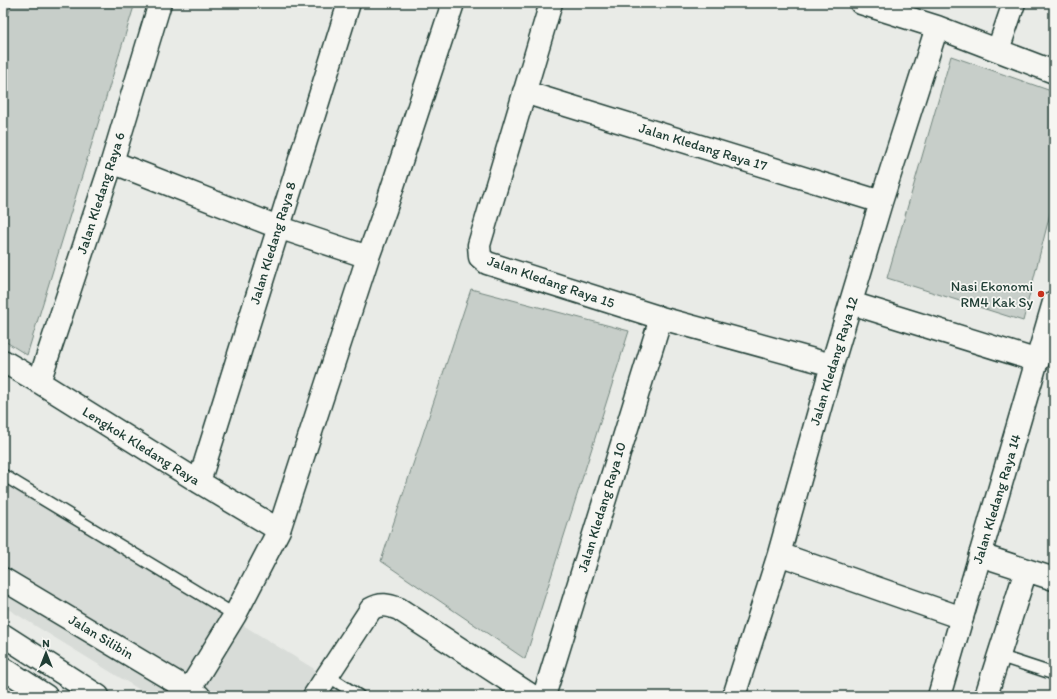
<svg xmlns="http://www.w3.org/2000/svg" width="1057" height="699" viewBox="0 0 1057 699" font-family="Itim,sans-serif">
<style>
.built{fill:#d8dcd8}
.green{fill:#c7cec9;stroke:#73867e}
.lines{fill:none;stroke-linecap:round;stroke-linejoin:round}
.lane-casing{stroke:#1f3d34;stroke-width:14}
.street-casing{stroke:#1f3d34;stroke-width:25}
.secondary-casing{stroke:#1f3d34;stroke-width:25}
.primary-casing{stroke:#1f3d34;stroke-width:25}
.lane{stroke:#f6f6f2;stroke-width:11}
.street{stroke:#f6f6f2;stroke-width:22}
.secondary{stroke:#f6f6f2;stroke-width:22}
.primary{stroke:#f6f6f2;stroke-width:22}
.poi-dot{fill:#c8321e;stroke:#f6f6f2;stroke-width:1.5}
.labels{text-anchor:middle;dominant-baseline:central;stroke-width:3.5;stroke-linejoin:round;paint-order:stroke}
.street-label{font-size:14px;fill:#1f3d34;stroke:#f6f6f2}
.poi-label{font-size:14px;fill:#1f3d34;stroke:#f6f6f2;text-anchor:end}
</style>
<rect width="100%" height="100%" fill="#e9ebe7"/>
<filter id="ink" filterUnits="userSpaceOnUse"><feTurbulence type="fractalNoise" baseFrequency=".025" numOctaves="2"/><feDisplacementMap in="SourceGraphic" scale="8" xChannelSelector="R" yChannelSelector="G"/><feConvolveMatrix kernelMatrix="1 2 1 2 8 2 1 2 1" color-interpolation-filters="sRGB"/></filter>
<g filter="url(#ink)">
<path class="built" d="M 3,477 L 358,696 L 150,696 L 3,606 Z"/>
<path class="green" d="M 12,3 L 135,3 L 27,355 L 3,340 L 3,31 Z
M 951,56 L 1054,92 L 1054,198 L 1023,321 L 887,278 Z
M 471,289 L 629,331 L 525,659 L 381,561 Z"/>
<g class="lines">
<g class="lane-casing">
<path id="lane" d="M 3,475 L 235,615
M 999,656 L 1054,674
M 328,676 L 359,696"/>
</g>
<g class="street-casing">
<path id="street" d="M 551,3 L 479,245 L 480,257 L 487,263 L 661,318 L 832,365
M 861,3 L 937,27 L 1054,72
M 998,50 L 1014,3
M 524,92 L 881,202
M 112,162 L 278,227 L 368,257
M 851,303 L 1038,361
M 3,361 L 39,382 L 199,482 L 279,530
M 39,382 L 112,162 L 160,3
M 199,482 L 349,3
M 779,554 L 962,618
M 980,555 L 1054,579
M 3,579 L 199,696
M 189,690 L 235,615 L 279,530 L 368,257 L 385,210 L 453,3
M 314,696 L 371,609 C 381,603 388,605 399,609 L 532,696
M 544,696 L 661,318
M 734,696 L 779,554 L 832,365 L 881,202 L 937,27
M 986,696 L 1026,570"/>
</g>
<g class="secondary-casing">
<path id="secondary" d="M 939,696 L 1054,302"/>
</g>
<g class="primary-casing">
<path id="primary" d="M 3,635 L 98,696
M 3,668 L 46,696"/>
</g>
<use href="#lane" class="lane"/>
<use href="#street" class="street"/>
<use href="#secondary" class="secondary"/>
<use href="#primary" class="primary"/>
</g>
</g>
<circle class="poi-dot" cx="1041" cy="294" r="4"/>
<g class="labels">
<g class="street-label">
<text transform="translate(703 147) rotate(17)">Jalan Kledang Raya 17</text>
<text transform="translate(101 193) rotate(-72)">Jalan Kledang Raya 6</text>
<text transform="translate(273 243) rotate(-73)">Jalan Kledang Raya 8</text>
<text transform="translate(551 282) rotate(19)">Jalan Kledang Raya 15</text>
<text transform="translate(834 361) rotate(-73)">Jalan Kledang Raya 12</text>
<text transform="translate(141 446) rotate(32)">Lengkok Kledang Raya</text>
<text transform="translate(997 499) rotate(-73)">Jalan Kledang Raya 14</text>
<text transform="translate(602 507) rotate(-73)">Jalan Kledang Raya 10</text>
<text transform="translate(101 637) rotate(31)">Jalan Silibin</text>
</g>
<g class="poi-label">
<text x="1033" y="286">Nasi Ekonomi<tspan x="1033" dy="16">RM4 Kak Sy</tspan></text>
</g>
</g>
<rect width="1057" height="699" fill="none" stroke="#f6f6f2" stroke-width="16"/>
<rect x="8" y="8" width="1041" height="683" fill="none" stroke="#1f3d34" stroke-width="1.5" filter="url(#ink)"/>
<g transform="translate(46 653)" stroke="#f6f6f2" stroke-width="3" paint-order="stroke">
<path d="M0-3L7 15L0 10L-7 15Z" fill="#1f3d34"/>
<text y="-6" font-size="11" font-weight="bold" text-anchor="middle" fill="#1f3d34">N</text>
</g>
</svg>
